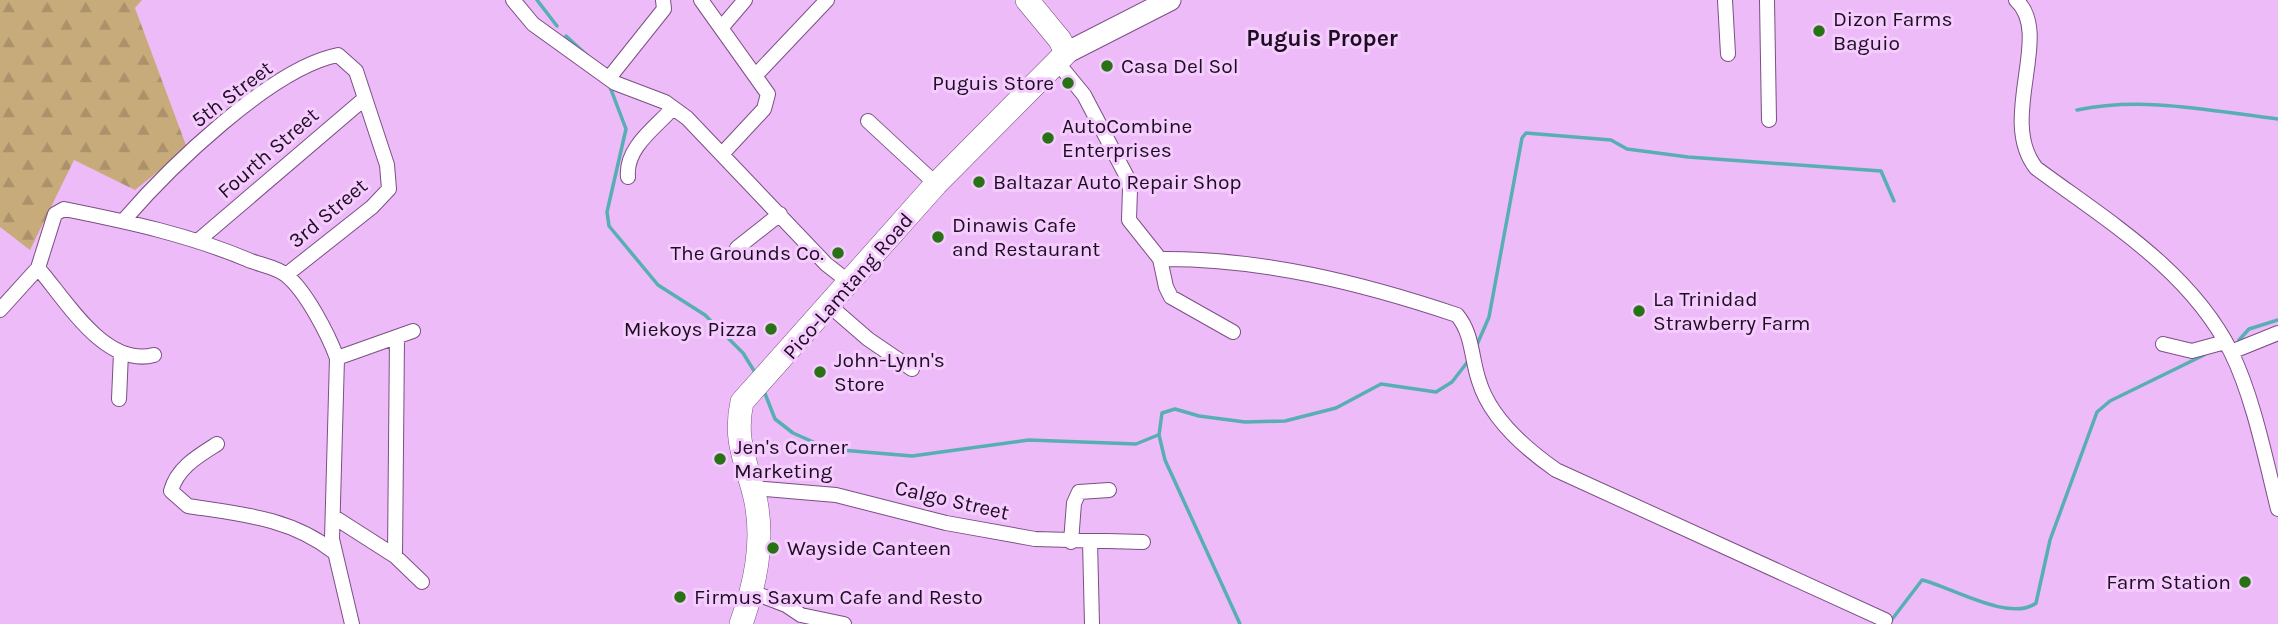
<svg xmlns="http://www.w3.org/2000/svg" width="2278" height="624" viewBox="0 0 2278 624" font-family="Karla,sans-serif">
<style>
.forest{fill:url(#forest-firs)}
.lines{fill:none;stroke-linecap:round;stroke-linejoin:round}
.stream{stroke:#57afb4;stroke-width:3.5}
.minor-casing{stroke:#7c4f86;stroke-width:16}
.secondary-casing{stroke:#7c4f86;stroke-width:23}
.primary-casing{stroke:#7c4f86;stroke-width:24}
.minor{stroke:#fff;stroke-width:14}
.secondary{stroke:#fff;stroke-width:21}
.primary{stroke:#fff;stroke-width:23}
.poi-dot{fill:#287114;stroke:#f5ccfe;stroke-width:2.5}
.labels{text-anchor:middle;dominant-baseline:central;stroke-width:6;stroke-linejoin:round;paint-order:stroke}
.poi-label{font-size:21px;fill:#1f0c23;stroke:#f5ccfe;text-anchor:start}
.street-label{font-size:21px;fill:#1f0c23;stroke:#f5ccfe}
.neighbourhood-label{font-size:23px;font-weight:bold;fill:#1f0c23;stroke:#f5ccfe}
</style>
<defs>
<pattern id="forest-firs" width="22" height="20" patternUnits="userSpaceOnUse" patternTransform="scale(1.75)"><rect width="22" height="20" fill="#c8ab7b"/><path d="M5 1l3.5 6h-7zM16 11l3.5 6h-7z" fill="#ab926a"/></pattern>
</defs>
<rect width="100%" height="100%" fill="#edbbf8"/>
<path class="forest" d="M 0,0 L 142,0 L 135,8 L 187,148 L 135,190 L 74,160 L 30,250 L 0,227 Z"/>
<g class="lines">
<path class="stream" d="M 537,0 L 557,26
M 566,36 L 590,58
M 610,87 L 626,129 L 607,212 L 609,226 L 658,285 L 705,315 L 743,353 L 756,374
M 2077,110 C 2143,96 2212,111 2278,119
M 2239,340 L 2249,329 L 2278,320
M 1476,347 L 1489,317 L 1522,138 L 1526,133 L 1611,140 L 1627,149 L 1688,157 L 1881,171 L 1894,201
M 764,391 L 775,419 L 793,433 L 829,449 L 912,456 L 1029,440 L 1136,444 L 1158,435
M 1890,622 L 1922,580 C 1949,586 2010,623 2036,603 L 2050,540 L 2097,412 L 2110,401 L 2204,355
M 1240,624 L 1165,460 L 1159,435 L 1162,413 L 1175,409 L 1199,416 L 1245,422 L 1285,421 L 1336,408 L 1381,384 L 1436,392 L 1452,382 L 1469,360"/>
<g class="minor-casing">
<path id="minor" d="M 513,0 L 533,24 L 615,83 L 665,102 L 687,118 L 826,264 L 849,282
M 701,0 L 768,94 L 764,109 L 723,153
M 1725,0 L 1728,54
M 1767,0 L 1769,120
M 2016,0 C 2054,34 1997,119 2036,168 C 2106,220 2190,270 2231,352 C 2253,396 2266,461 2278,509
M 722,27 L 745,0
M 1057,62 L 1084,95 L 1127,177 L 1130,189 L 1129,220 L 1160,259 L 1166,287 L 1171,297 L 1233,332
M 756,75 L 827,0
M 609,78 L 664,9 L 663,0
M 868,121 L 936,184
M 628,177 C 625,148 655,128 673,108
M 124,220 C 168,169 271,68 338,55 L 356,71 L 387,165 L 389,189 L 372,207 L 286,275
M 200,239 L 364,99
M 737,248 L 780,214
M 1160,259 C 1261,258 1362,283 1457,315 C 1473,334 1471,358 1479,381 C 1490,418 1526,449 1556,470 L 1885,620
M 38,268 C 66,300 105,368 154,355
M 830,306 L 868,339 L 912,369
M 0,310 L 38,268 L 55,214 L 64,209 C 129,222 190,235 251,261 C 262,265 278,268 286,275 C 306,291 328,334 337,358 L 332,539 L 352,624
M 2163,344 L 2192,351 L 2225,342
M 2231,352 L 2278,333
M 337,358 L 413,331
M 119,399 L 121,353
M 217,444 C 198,456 177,468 171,491 L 188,506 C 241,514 291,518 334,552
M 752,488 L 836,495 L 946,523 L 1035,539 L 1143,542
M 334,517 L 395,556 L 422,582
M 1090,541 L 1092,624
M 1071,542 L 1074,503 L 1079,492 L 1109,490
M 395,556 L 397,338
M 752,592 L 786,605 L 801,615 L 844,624"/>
</g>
<g class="secondary-casing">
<path id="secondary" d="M 1066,53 L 1170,0"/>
</g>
<g class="primary-casing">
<path id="primary" d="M 741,624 C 755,585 764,544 756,502 C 748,464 733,443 742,402 L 936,184 L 1066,53 L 1060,40 L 1027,0"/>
</g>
<use href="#minor" class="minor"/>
<use href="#secondary" class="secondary"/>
<use href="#primary" class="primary"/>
</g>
<g class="poi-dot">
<circle cx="1819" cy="31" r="7"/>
<circle cx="1107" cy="66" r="7"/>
<circle cx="1068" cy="83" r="7"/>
<circle cx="1048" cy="138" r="7"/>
<circle cx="979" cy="182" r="7"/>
<circle cx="938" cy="237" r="7"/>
<circle cx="838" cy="253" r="7"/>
<circle cx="1639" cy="311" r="7"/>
<circle cx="771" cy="329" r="7"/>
<circle cx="820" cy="372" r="7"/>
<circle cx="720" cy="459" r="7"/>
<circle cx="773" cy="548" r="7"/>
<circle cx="2245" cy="582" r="7"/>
<circle cx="680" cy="597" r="7"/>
</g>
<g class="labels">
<g class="poi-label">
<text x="1833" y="19">Dizon Farms<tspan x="1833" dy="24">Baguio</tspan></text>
<text x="1121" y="66">Casa Del Sol</text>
<text x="1054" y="83" text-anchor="end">Puguis Store</text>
<text x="1062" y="126">AutoCombine<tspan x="1062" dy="24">Enterprises</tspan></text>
<text x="993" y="182">Baltazar Auto Repair Shop</text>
<text x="952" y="225">Dinawis Cafe<tspan x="952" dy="24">and Restaurant</tspan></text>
<text x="824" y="253" text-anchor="end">The Grounds Co.</text>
<text x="1653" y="299">La Trinidad<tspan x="1653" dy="24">Strawberry Farm</tspan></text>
<text x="757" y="329" text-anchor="end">Miekoys Pizza</text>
<text x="834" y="360">John-Lynn's<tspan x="834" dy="24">Store</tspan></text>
<text x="734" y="447">Jen's Corner<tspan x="734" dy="24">Marketing</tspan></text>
<text x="787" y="548">Wayside Canteen</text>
<text x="2231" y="582" text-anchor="end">Farm Station</text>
<text x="694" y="597">Firmus Saxum Cafe and Resto</text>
</g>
<g class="street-label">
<text transform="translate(232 94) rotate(-37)">5th Street</text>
<text transform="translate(268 153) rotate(-41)">Fourth Street</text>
<text transform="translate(328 213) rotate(-40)">3rd Street</text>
<text transform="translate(848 286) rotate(-49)">Pico-Lamtang Road</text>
<text transform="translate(952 500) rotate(13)">Calgo Street</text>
</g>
<g class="neighbourhood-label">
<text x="1322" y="38">Puguis Proper</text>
</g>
</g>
</svg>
